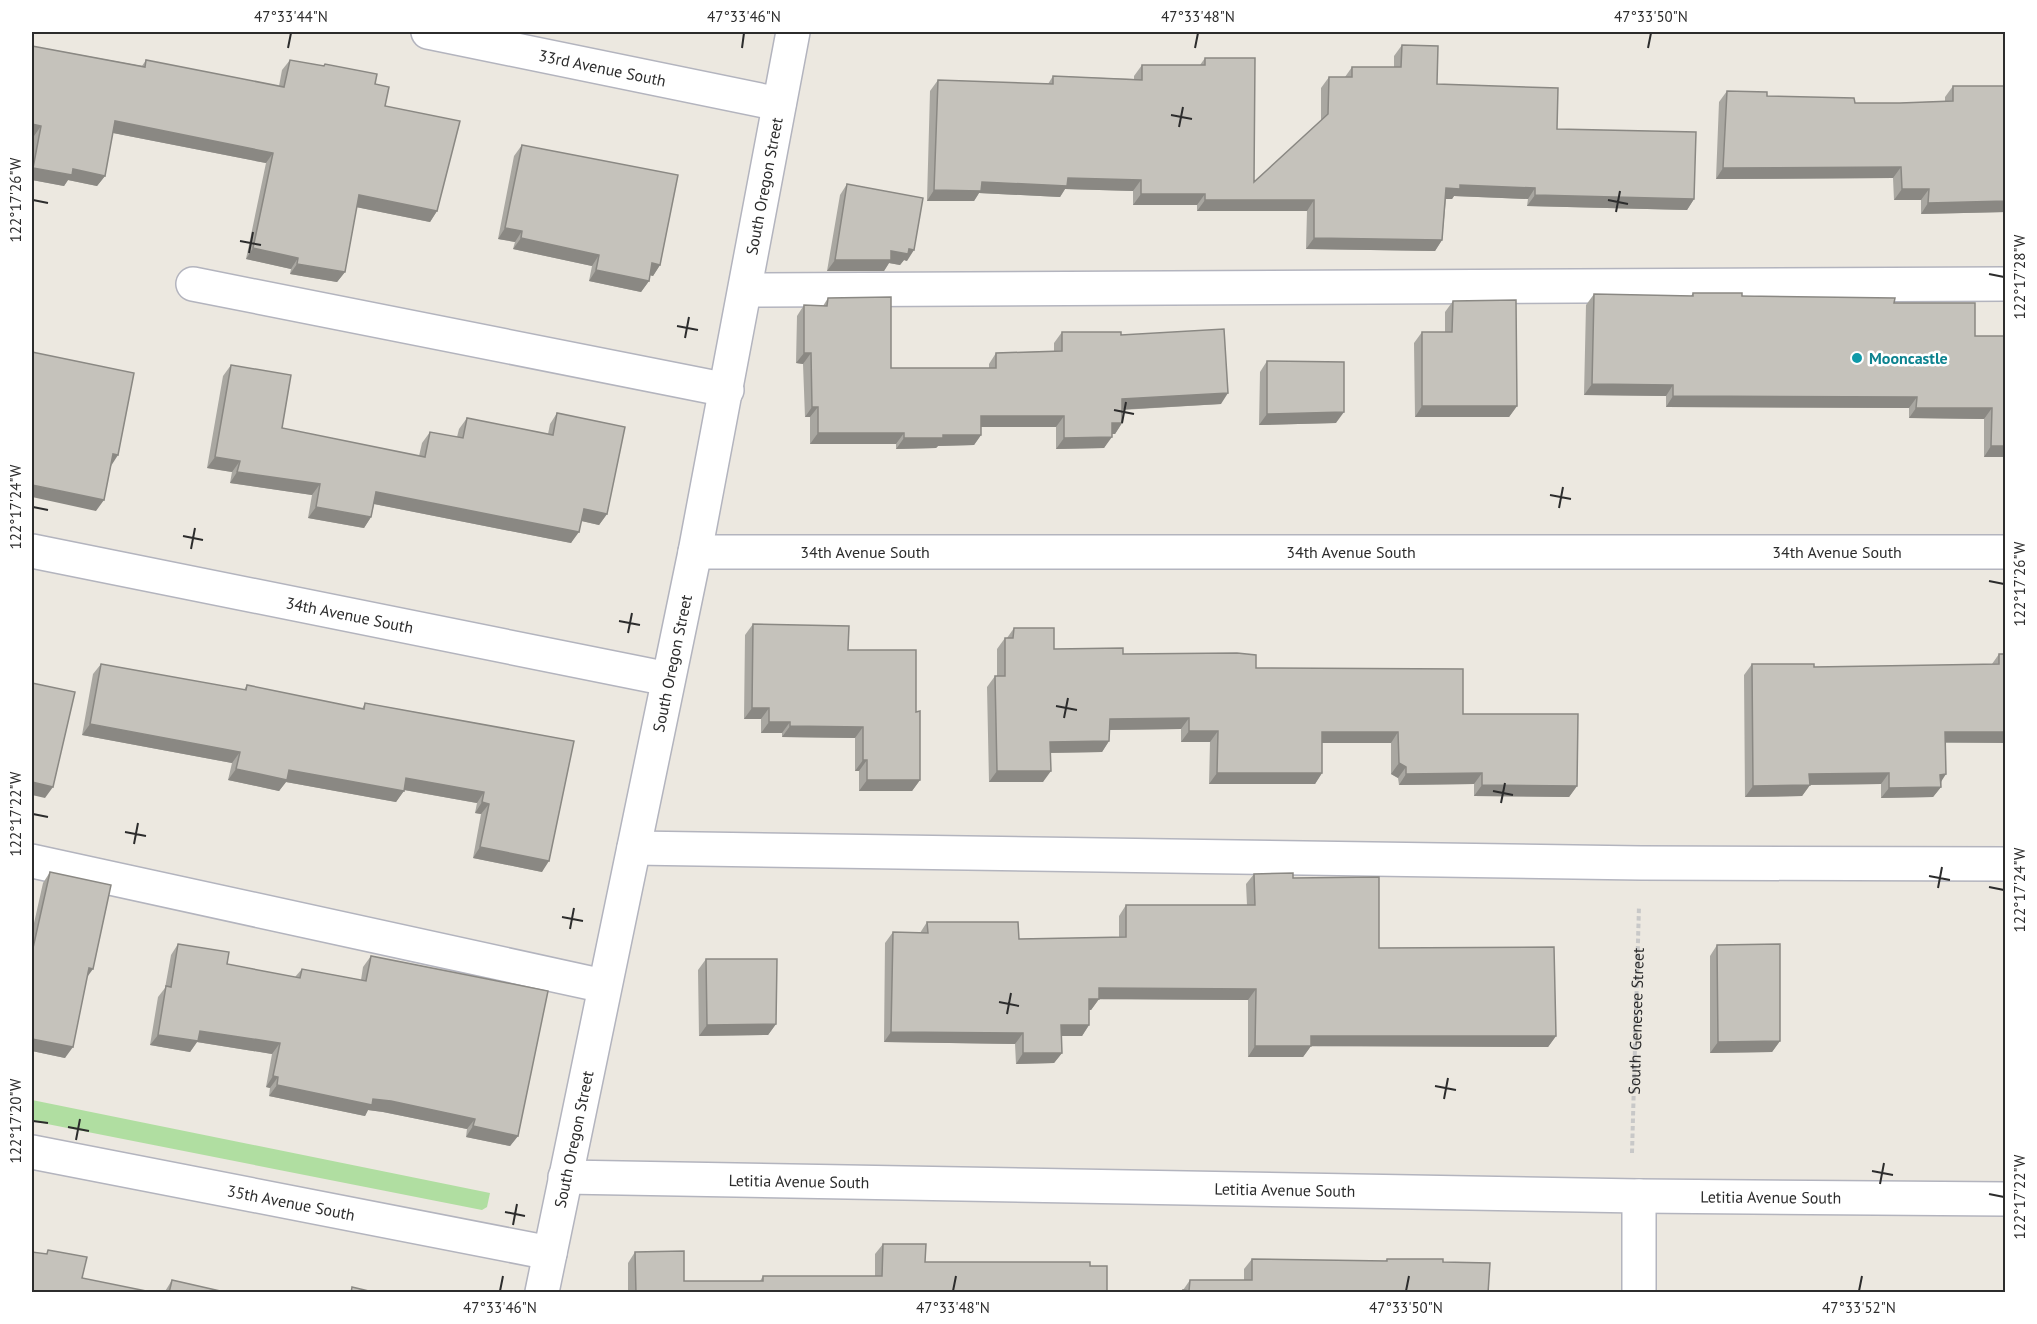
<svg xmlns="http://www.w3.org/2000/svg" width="2037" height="1324" viewBox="0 0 2037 1324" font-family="'PT Sans',sans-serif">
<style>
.green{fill:#b0dea1}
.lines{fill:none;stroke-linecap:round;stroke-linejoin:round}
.minor-casing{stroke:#b3b4be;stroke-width:36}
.path{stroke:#c8c8c8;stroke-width:4;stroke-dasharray:4.5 3;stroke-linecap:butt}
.minor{stroke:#fff;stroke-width:33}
.wall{fill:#a9a7a1}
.shaded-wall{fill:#8a8883}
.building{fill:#c5c2bb;stroke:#8a8883;stroke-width:1.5}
.ticks{fill:none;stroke:#2c2c2c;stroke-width:2}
.culture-dot{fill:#0f9aa8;stroke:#fff;stroke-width:2}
.labels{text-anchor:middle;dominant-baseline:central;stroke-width:5;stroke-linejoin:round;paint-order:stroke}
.street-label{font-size:16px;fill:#2c2c2c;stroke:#fff}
.culture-label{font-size:16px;font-weight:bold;fill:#0d838f;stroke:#fff;text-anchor:start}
.neatline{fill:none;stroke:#2c2c2c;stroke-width:2}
.ticks-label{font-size:15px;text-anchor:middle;fill:#2c2c2c}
</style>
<rect width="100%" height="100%" fill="#ece8e0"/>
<path class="green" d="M 32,1100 L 490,1193 L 487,1207 L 482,1210 L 32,1121 Z"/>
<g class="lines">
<g class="minor-casing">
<g id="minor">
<path id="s2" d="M 428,32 L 779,104"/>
<path d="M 193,284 L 727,390"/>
<path d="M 746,290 L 2006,284"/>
<path id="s3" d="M 32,551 L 668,679"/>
<path id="s4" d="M 695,552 L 2006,552"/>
<path d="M 634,848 L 1641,863 L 2006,864"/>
<path d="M 32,861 L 604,986"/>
<path id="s5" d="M 32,1152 L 550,1253"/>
<path id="s6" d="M 565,1177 L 1639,1196 L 2006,1199"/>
<path id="s7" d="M 542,1292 L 695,552 L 793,32"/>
<path d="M 1639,1292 L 1639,1196"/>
</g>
</g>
<path class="path" id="s1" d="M 1632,1153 L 1639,906"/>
<use href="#minor" class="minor"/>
</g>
<path class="wall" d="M 1402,45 L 1437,84 L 1557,129 L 1694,199 L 1687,210 L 1527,206 L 1528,199 L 1454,196 L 1452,199 L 1446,199 L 1442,240 L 1435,251 L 1306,249 L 1307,211 L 1197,211 L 1197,205 L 1133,205 L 1133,191 L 1065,189 L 1060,197 L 979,193 L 974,201 L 927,201 L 930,91 L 938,80 L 1048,84 L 1053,76 L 1134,79 L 1134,76 L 1142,65 L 1200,65 L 1205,58 L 1254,182 L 1321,121 L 1321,88 L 1329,77 L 1345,77 L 1352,67 L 1394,67 L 1394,56 Z
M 32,46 L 142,66 L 146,60 L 279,86 L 282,70 L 290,60 L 323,66 L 325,64 L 375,84 L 437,211 L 430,222 L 356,207 L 345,272 L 337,282 L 290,274 L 291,269 L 246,259 L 266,163 L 113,133 L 105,176 L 97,186 L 68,180 L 64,186 L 32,180 L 32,148 L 34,136 Z
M 1953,86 L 2006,86 L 2006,212 L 1921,214 L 1921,200 L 1894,200 L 1893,178 L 1716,179 L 1719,102 L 1727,91 L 1767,96 L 1855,103 L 1900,103 L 1945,101 L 1945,97 Z
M 522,145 L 660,265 L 653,276 L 650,275 L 649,281 L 641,292 L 589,281 L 592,266 L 513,249 L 515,242 L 498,239 L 514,156 Z
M 847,184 L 907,261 L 904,260 L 900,265 L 889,263 L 884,271 L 827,271 L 840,195 Z
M 1693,293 L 1894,303 L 1975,336 L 2006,336 L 2006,457 L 1984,457 L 1984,419 L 1909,418 L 1909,408 L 1666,407 L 1666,396 L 1584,395 L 1586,305 L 1594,294 L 1691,296 Z
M 828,298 L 891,368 L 989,368 L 989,364 L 996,353 L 1054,351 L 1054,343 L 1062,332 L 1121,335 L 1221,404 L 1122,410 L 1122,423 L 1115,434 L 1112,434 L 1104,448 L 1056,449 L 1056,427 L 981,427 L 981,435 L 974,445 L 938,446 L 936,448 L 896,449 L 896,444 L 810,444 L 810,417 L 805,417 L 803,364 L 796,363 L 797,316 L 804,305 L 823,306 Z
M 1453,301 L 1517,406 L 1509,417 L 1415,417 L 1414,343 L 1422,332 L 1445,332 L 1445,312 Z
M 1267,361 L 1336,423 L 1259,425 L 1260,372 Z
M 231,365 L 282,428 L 419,456 L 422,443 L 430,432 L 457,437 L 459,429 L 467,418 L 548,434 L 550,424 L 557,413 L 607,514 L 599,525 L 582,521 L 571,543 L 374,504 L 371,517 L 364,528 L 308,518 L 312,495 L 230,483 L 232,472 L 207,468 L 223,376 Z
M 753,624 L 848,650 L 916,712 L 920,780 L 912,791 L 859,791 L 859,771 L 855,771 L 855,738 L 782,737 L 782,733 L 761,733 L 761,719 L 744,719 L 745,635 Z
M 1014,628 L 1054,649 L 1123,654 L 1256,668 L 1463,714 L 1577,786 L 1569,797 L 1474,796 L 1474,784 L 1399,785 L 1398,778 L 1391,774 L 1391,743 L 1322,743 L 1322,773 L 1315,784 L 1209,784 L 1210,742 L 1181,742 L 1181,729 L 1109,730 L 1109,741 L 1102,752 L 1050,753 L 1043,782 L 989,782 L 987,687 L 995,676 L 997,676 L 997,649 L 1005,638 L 1007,638 Z
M 1999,654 L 2006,743 L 1946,743 L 1941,787 L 1933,797 L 1881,798 L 1881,784 L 1810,785 L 1802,796 L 1745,797 L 1744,675 L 1752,664 L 1814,667 L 1992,664 Z
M 101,664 L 244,690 L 247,685 L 362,709 L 365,703 L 574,741 L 542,872 L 473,858 L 481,814 L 475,813 L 477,803 L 404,790 L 396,802 L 286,782 L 279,791 L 228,780 L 232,763 L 82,735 L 93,674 Z
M 50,872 L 87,977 L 65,1058 L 32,1051 L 32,932 L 43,883 Z
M 1254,874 L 1293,878 L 1379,948 L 1556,1036 L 1548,1047 L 1311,1046 L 1303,1057 L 1248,1057 L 1248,1000 L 1099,999 L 1091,1010 L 1089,1010 L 1089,1025 L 1082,1036 L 1061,1036 L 1062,1053 L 1054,1063 L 1016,1064 L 1015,1044 L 884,1042 L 885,943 L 893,932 L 920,933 L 927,922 L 1019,939 L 1119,937 L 1119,916 L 1126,905 L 1247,905 L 1246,884 Z
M 178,944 L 227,964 L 295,977 L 302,969 L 361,980 L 363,967 L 371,956 L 518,1136 L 510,1146 L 466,1137 L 467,1129 L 383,1112 L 368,1110 L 365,1116 L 269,1096 L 270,1088 L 266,1087 L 272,1054 L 197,1042 L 190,1052 L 150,1045 L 158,997 L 165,988 L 171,955 Z
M 1717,945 L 1780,1041 L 1772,1052 L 1710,1053 L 1710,956 Z
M 706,959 L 776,1024 L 768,1035 L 699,1036 L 698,970 Z
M 883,1244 L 925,1262 L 1090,1266 L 1107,1293 L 628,1293 L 628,1263 L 635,1252 L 684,1281 L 760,1281 L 763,1276 L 875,1276 L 875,1254 Z
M 1252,1259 L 1385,1261 L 1387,1259 L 1443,1262 L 1488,1293 L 1181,1293 L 1190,1280 L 1244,1280 L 1244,1269 Z
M 172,1280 L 229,1293 L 164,1293 Z"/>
<path class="shaded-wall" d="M 115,121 L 273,153 L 266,163 L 108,132 Z
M 32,124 L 41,126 L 34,136 L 32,136 Z
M 1901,167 L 1893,178 L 1716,179 L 1723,168 Z
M 33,168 L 73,169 L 105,176 L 97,186 L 68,180 L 64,186 L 32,180 L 32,170 Z
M 1068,178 L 1141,180 L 1133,191 L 1065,189 L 1060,197 L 979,193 L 974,201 L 927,201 L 934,190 L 982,182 Z
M 1460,185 L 1535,188 L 1528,199 L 1454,196 L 1452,199 L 1439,199 L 1446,188 Z
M 1902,189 L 1929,189 L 1921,200 L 1894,200 Z
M 1141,194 L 1205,194 L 1197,205 L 1133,205 Z
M 359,195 L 437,211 L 430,222 L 351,206 Z
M 1535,195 L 1694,199 L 1687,210 L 1527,206 Z
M 1205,200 L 1314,200 L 1307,211 L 1197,211 Z
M 2006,201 L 2006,212 L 1921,214 L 1928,203 Z
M 505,228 L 522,231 L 515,242 L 498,239 Z
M 521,238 L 599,255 L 592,266 L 513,249 Z
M 1314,238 L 1442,240 L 1435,251 L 1306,249 Z
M 253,248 L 298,258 L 291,269 L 246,259 Z
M 909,249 L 914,250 L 907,261 L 904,260 L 900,265 L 889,263 L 884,271 L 827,271 L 835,260 Z
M 652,263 L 660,265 L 653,276 L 645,274 Z
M 297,264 L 345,272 L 337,282 L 290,274 Z
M 596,270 L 649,281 L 641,292 L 589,281 Z
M 804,353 L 811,353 L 803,364 L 796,363 Z
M 1592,384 L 1673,385 L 1666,396 L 1584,395 Z
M 1228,393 L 1221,404 L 1114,410 L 1122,399 Z
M 1673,396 L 1917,397 L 1909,408 L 1666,407 Z
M 1422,406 L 1517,406 L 1509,417 L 1415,417 Z
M 812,407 L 818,407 L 810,417 L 805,417 Z
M 1916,408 L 1992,408 L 1984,419 L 1909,418 Z
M 1344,412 L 1336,423 L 1259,425 L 1267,414 Z
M 981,416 L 1064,416 L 1056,427 L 973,427 Z
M 1112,423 L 1122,423 L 1115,434 L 1105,434 Z
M 818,433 L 904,433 L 896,444 L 810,444 Z
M 943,435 L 981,435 L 974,445 L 938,446 L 936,448 L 896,449 L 904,438 Z
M 1112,437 L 1104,448 L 1056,449 L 1064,438 Z
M 1991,446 L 2006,446 L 2006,457 L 1984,457 Z
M 113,454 L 118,455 L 111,466 Z
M 215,457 L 240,461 L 232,472 L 207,468 Z
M 237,472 L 320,484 L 312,495 L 230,483 Z
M 32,485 L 104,500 L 96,511 L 32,497 Z
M 376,492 L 579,532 L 571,543 L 369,503 Z
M 316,507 L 371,517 L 364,528 L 308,518 Z
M 584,509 L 607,514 L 599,525 L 577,520 Z
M 752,708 L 769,708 L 761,719 L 744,719 Z
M 1189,718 L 1181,729 L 1102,730 L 1110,719 Z
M 769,722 L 790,722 L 782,733 L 761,733 Z
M 90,724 L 240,752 L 232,763 L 82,735 Z
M 790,726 L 863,727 L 855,738 L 782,737 Z
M 1189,731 L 1218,731 L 1210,742 L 1181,742 Z
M 1322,732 L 1398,732 L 1391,743 L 1315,743 Z
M 1945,732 L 2006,732 L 2006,743 L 1938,742 Z
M 1109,741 L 1102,752 L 1043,753 L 1050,742 Z
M 863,760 L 867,760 L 859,771 L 855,771 Z
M 1399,763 L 1406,767 L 1398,778 L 1391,774 Z
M 236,769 L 289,770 L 404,791 L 396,802 L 286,782 L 279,791 L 228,780 Z
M 997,771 L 1051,771 L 1043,782 L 989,782 Z
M 1217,773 L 1322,773 L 1315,784 L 1209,784 Z
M 1482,773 L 1474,784 L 1399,785 L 1406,774 Z
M 1889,773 L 1881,784 L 1802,785 L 1809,774 Z
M 1946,774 L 1939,785 L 1940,775 Z
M 406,778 L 484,792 L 477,803 L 399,789 Z
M 867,780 L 920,780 L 912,791 L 859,791 Z
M 32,782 L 53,787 L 45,798 L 32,795 Z
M 1482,785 L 1577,786 L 1569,797 L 1474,796 Z
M 1810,785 L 1802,796 L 1745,797 L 1753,786 Z
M 1941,787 L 1933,797 L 1881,798 L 1889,788 Z
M 482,802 L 489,804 L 481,814 L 475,813 Z
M 480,847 L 549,861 L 542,872 L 473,858 Z
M 89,968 L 93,969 L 85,980 Z
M 1099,988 L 1256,989 L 1248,1000 L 1092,999 L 1099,999 L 1091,1010 L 1082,1010 L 1089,999 Z
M 776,1024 L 768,1035 L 699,1036 L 707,1025 Z
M 1061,1025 L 1089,1025 L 1082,1036 L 1054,1036 Z
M 200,1031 L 280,1043 L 272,1054 L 197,1042 L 190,1052 L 150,1045 L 158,1035 Z
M 891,1032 L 1023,1033 L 1015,1044 L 884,1042 Z
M 1311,1036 L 1556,1036 L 1548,1047 L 1306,1046 L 1311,1046 L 1303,1057 L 1248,1057 L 1255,1046 Z
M 32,1039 L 73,1047 L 65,1058 L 32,1051 Z
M 1780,1041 L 1772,1052 L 1710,1053 L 1718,1042 Z
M 1023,1053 L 1062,1053 L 1054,1063 L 1016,1064 Z
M 273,1076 L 278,1077 L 270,1088 L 266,1087 Z
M 277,1085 L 391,1101 L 475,1119 L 467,1129 L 383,1112 L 368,1110 L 365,1116 L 269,1096 Z
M 473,1126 L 518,1136 L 510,1146 L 466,1137 Z"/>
<path class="building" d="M 1402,45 L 1438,46 L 1437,84 L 1558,88 L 1557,129 L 1696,132 L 1694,199 L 1535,195 L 1535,188 L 1460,185 L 1460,189 L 1446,188 L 1442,240 L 1314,238 L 1314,200 L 1205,200 L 1205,194 L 1141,194 L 1141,180 L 1068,178 L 1067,186 L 982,182 L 981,191 L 934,190 L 938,80 L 1053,84 L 1053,76 L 1142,80 L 1142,65 L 1205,65 L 1205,58 L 1255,58 L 1254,182 L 1328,114 L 1329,77 L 1352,77 L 1352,67 L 1401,67 Z
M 32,46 L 145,67 L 146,60 L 284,87 L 290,60 L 324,66 L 325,64 L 377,74 L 375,84 L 389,87 L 385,106 L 460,121 L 437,211 L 359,195 L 345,272 L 297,264 L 298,258 L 253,248 L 273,153 L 115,121 L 105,176 L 73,169 L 72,175 L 33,168 L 41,126 L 32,124 Z
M 1953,86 L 2006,86 L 2006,201 L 1928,203 L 1929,189 L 1902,189 L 1901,167 L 1723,168 L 1727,91 L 1767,92 L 1767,96 L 1854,98 L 1855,103 L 1900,103 L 1953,101 Z
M 522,145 L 678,175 L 660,265 L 652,263 L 649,281 L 596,270 L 599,255 L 521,238 L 522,231 L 505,228 Z
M 847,184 L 923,198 L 914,250 L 909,249 L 908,254 L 891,251 L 891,260 L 835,260 Z
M 1693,293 L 1742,293 L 1742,296 L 1895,298 L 1894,303 L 1975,303 L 1975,336 L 2006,336 L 2006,446 L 1991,446 L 1992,408 L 1916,408 L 1917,397 L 1673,396 L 1673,385 L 1592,384 L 1594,294 L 1693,296 Z
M 891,297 L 891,368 L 996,368 L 996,353 L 1062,351 L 1062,332 L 1121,332 L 1121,335 L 1224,329 L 1228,393 L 1122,399 L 1122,423 L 1112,423 L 1112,437 L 1064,438 L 1064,416 L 981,416 L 981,435 L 943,435 L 943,438 L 904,438 L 904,433 L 818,433 L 818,407 L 812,407 L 811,353 L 804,353 L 804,305 L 827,306 L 828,298 Z
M 1516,300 L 1517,406 L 1422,406 L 1422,332 L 1452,332 L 1453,301 Z
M 32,352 L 134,373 L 118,455 L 113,454 L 104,500 L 32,485 Z
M 1267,361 L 1344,362 L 1344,412 L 1267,414 Z
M 231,365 L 291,375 L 282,428 L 425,457 L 430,432 L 463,438 L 467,418 L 553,435 L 557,413 L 625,427 L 607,514 L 584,509 L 579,532 L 376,492 L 371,517 L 316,507 L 320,484 L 237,472 L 240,461 L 215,457 Z
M 753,624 L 849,626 L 848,650 L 916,650 L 916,712 L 920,711 L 920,780 L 867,780 L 867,760 L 863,760 L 863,727 L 790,726 L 790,722 L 769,722 L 769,708 L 752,708 Z
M 1014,628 L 1054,628 L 1054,649 L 1123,648 L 1123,654 L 1237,653 L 1256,655 L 1256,668 L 1463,669 L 1463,714 L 1578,714 L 1577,786 L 1482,785 L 1482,773 L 1406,774 L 1406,767 L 1399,763 L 1398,732 L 1322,732 L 1322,773 L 1217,773 L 1218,731 L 1189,731 L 1189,718 L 1110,719 L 1109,741 L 1050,742 L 1051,771 L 997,771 L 995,676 L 1005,676 L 1005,638 L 1013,638 Z
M 1999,654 L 2006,654 L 2006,732 L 1945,732 L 1946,774 L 1940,775 L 1941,787 L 1889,788 L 1889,773 L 1809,774 L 1810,785 L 1753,786 L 1752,664 L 1814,664 L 1814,667 L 1999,664 Z
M 101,664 L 246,690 L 247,685 L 364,709 L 365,703 L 574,741 L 549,861 L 480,847 L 489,804 L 482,802 L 484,792 L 406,778 L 404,791 L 289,770 L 287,780 L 236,769 L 240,752 L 90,724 Z
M 32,683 L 75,692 L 53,787 L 32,782 Z
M 50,872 L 111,885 L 93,969 L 89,968 L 73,1047 L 32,1039 L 32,948 L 33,948 Z
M 1293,873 L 1293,878 L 1379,877 L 1379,948 L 1554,947 L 1556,1036 L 1311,1036 L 1311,1046 L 1255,1046 L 1256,989 L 1099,988 L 1099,999 L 1089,999 L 1089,1025 L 1061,1025 L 1062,1053 L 1023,1053 L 1023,1033 L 891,1032 L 893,932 L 928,933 L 927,922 L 1018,922 L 1019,939 L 1126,937 L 1126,905 L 1255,905 L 1254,874 Z
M 178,944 L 229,952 L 227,964 L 300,978 L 302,969 L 366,981 L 371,956 L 548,991 L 518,1136 L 473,1126 L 475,1119 L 391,1101 L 373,1099 L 372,1105 L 277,1085 L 278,1077 L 273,1076 L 280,1043 L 200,1031 L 198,1041 L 158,1035 L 166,986 L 171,987 Z
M 1780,944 L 1780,1041 L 1718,1042 L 1717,945 Z
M 706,959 L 777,959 L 776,1024 L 707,1025 Z
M 883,1244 L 926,1244 L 925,1262 L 1090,1262 L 1090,1266 L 1107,1266 L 1107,1293 L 636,1293 L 635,1252 L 684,1251 L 684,1281 L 763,1281 L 763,1276 L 882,1276 Z
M 48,1250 L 87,1257 L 82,1278 L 156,1293 L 32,1293 L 32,1252 L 47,1254 Z
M 1252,1259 L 1387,1261 L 1387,1259 L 1443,1259 L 1443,1262 L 1490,1263 L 1488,1293 L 1183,1293 L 1183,1290 L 1189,1291 L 1190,1280 L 1252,1280 Z
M 172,1280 L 229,1293 L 169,1293 Z
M 352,1287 L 377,1293 L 351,1293 Z"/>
<path class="ticks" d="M 288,48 L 291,33M 742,48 L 744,33M 1195,48 L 1198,33M 1648,48 L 1651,33M 1171,115 L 1192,119M 1179,127 L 1183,107M 33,200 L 48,203M 1608,200 L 1628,204M 1616,212 L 1620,191M 240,241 L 261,245M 249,253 L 253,232M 1989,274 L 2004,277M 677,326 L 698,330M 685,338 L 689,317M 1114,410 L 1134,414M 1122,423 L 1126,402M 1550,495 L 1571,499M 33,507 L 48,510M 1559,508 L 1563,487M 183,536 L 203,540M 191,549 L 195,528M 1989,581 L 2004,584M 619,621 L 640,625M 628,633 L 632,613M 1056,706 L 1077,710M 1064,718 L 1068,698M 1493,791 L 1513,795M 1501,803 L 1505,783M 33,814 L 48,817M 125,832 L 146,836M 134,844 L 138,823M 1929,876 L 1950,880M 1989,887 L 2004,890M 1938,888 L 1942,867M 562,917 L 583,921M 570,929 L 574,908M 999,1002 L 1019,1006M 1007,1014 L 1011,993M 1435,1086 L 1456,1090M 1444,1099 L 1448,1078M 33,1121 L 48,1123M 68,1127 L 89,1131M 76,1140 L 80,1119M 1872,1171 L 1893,1175M 1880,1184 L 1884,1163M 1989,1194 L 2004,1197M 505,1212 L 525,1216M 513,1225 L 517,1204M 500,1291 L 503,1276M 953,1291 L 956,1276M 1406,1291 L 1409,1276M 1859,1291 L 1862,1276"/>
<circle class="culture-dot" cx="1857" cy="358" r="6"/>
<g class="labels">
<g class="street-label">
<text stroke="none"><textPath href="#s2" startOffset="178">33rd Avenue South</textPath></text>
<text stroke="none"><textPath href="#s7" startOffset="1128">South Oregon Street</textPath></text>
<text stroke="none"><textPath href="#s4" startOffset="656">34th Avenue South</textPath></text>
<text stroke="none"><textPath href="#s4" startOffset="1142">34th Avenue South</textPath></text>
<text stroke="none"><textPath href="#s4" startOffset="170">34th Avenue South</textPath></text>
<text stroke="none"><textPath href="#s3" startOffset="324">34th Avenue South</textPath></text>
<text stroke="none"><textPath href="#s7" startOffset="642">South Oregon Street</textPath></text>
<text stroke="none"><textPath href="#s1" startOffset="132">South Genesee Street</textPath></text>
<text stroke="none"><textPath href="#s7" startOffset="156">South Oregon Street</textPath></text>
<text stroke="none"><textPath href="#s6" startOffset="234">Letitia Avenue South</textPath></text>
<text stroke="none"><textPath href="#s6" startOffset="720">Letitia Avenue South</textPath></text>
<text stroke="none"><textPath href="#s6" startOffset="1206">Letitia Avenue South</textPath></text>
<text stroke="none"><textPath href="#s5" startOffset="264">35th Avenue South</textPath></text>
</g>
<g class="culture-label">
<text x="1869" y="358">Mooncastle</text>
</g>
</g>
<rect width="2037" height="1324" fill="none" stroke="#ffffff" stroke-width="66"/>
<rect x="33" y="33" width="1971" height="1258" class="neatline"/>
<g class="ticks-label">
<text x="291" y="22">47°33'44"N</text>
<text x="744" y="22">47°33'46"N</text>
<text x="1198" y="22">47°33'48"N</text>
<text x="1651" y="22">47°33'50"N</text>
<text transform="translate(16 200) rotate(-90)" y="5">122°17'26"W</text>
<text transform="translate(2020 277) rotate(-90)" y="5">122°17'28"W</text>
<text transform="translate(16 507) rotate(-90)" y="5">122°17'24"W</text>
<text transform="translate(2020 584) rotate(-90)" y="5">122°17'26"W</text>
<text transform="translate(16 814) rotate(-90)" y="5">122°17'22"W</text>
<text transform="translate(2020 890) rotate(-90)" y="5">122°17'24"W</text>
<text transform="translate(16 1121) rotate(-90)" y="5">122°17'20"W</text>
<text transform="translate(2020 1197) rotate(-90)" y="5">122°17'22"W</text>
<text x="500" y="1313">47°33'46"N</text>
<text x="953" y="1313">47°33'48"N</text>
<text x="1406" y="1313">47°33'50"N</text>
<text x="1859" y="1313">47°33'52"N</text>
</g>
</svg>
